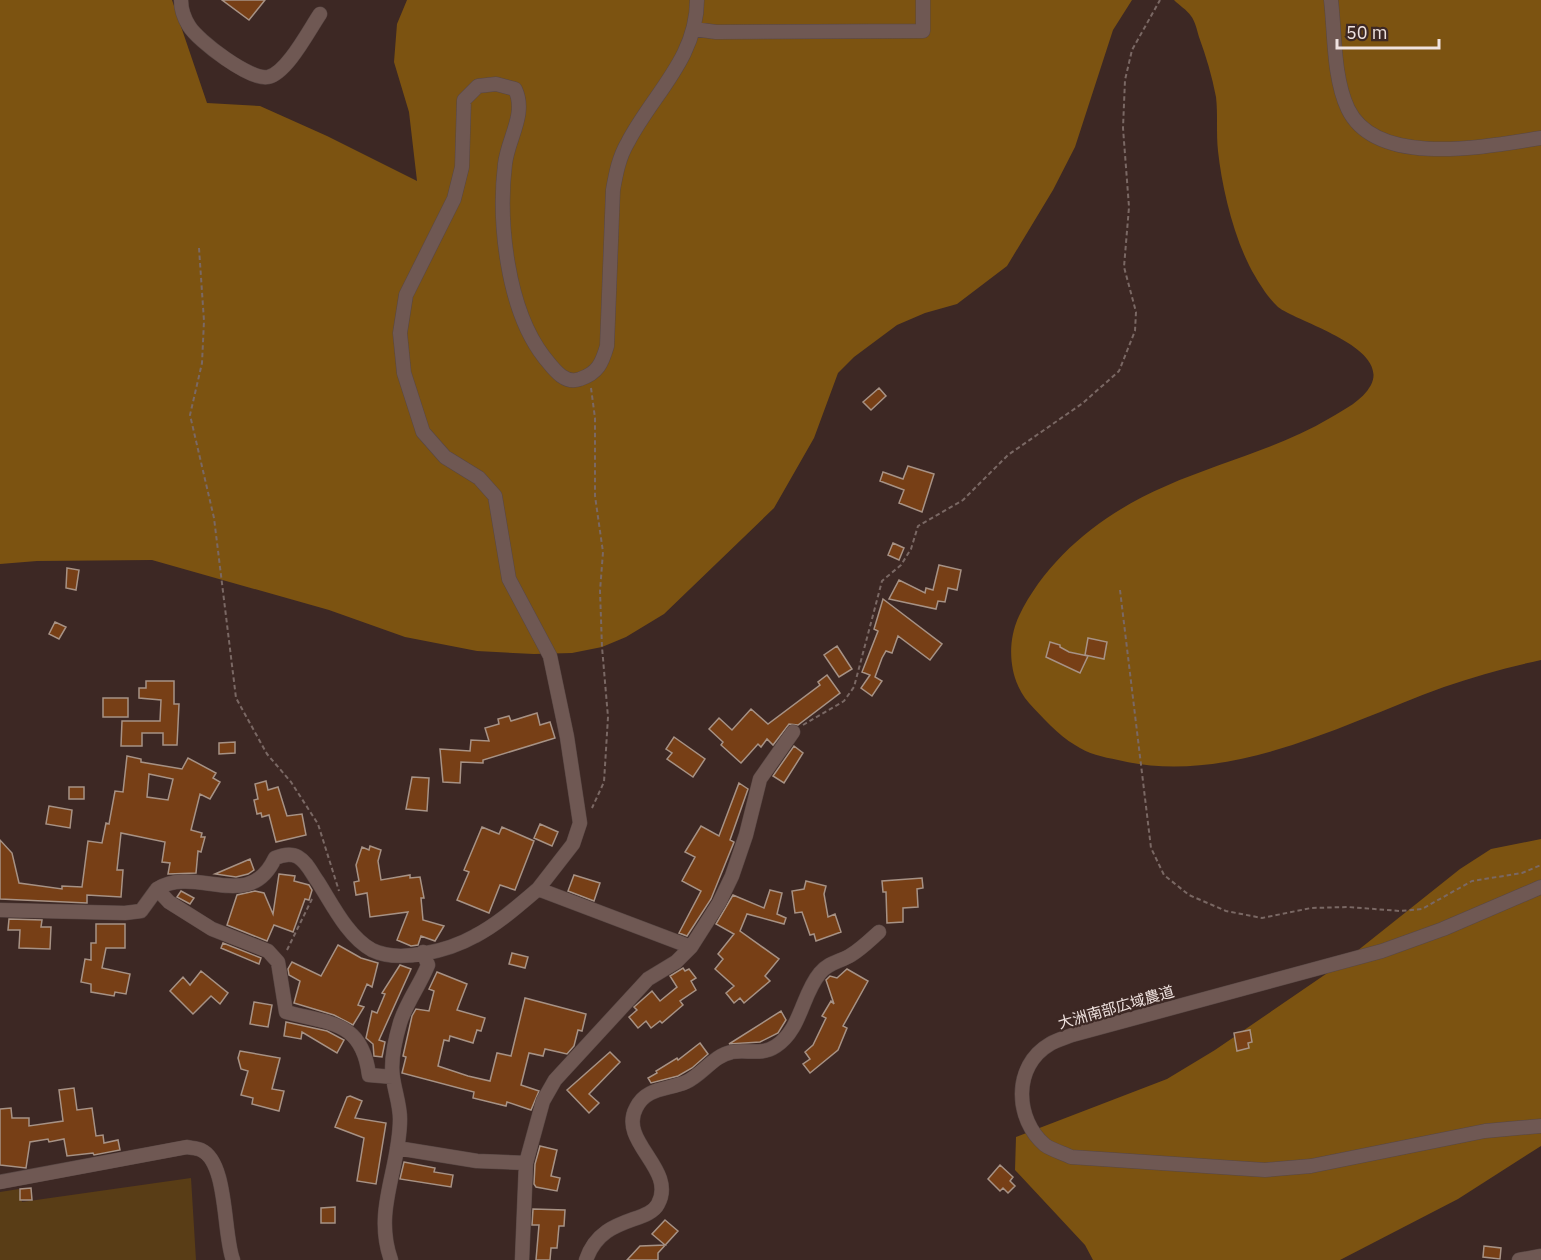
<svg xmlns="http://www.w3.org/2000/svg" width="1541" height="1260" viewBox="0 0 1541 1260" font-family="'IBM Plex Sans','Noto Sans JP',sans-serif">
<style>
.green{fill:#593d16}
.forest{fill:#7c5311}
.building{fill:#773f16;stroke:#a79285;stroke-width:1.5;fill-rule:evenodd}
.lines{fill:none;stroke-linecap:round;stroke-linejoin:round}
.minor-casing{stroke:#584744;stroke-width:15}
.path{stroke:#7a6864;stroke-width:2;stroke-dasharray:4.5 3;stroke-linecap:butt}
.minor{stroke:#6f5853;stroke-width:14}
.labels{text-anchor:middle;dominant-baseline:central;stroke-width:4.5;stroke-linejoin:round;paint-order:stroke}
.street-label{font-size:15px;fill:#efe2df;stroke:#3d2824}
</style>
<rect width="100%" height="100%" fill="#3d2824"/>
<path class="green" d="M 191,1178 L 196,1260 L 0,1260 L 0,1192 L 19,1189 L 22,1202 Z"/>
<path class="forest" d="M 0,0 L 172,0 L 207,103 L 260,106 L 327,136 L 417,181 L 409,112 L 394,62 L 397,24 L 407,0 L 1132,0 L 1113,30 L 1075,147 L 1053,190 L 1007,266 L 957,304 L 925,313 L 897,325 L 854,357 L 838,373 L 814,438 L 774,508 L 664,614 L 626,637 L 602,647 L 572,653 L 534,654 L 477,651 L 405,637 L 329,610 L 152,560 L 37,561 L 0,564 Z
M 1174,0 L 1541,0 L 1541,660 C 1509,667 1475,676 1444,687 C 1342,724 1229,787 1118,760 C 1103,757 1088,754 1075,745 C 1058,735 1042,717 1029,703 C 1009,681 1006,643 1019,616 C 1048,556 1105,512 1166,486 C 1220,462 1278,449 1330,418 C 1345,409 1362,401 1371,385 C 1390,347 1297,322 1278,307 C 1270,300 1260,285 1255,276 C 1235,243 1222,189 1218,151 C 1216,133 1218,114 1216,97 C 1212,76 1206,56 1199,37 C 1197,30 1195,21 1191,16 C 1187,10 1179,5 1174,0 Z
M 1541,839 L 1541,1146 L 1458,1199 L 1340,1260 L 1093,1260 L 1085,1245 L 1015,1170 L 1016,1137 L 1167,1079 L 1215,1050 L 1342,963 L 1460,869 L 1491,849 Z"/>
<path class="building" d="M 222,0 L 265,0 L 249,20 Z
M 879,388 L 886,396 L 871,410 L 863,402 Z
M 908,466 L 934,474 L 922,512 L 899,503 L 904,490 L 880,481 L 883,472 L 903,479 Z
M 893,543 L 904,548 L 899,560 L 888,555 Z
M 939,565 L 961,570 L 957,590 L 948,588 L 945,602 L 938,601 L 936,609 L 889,599 L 899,580 L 925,593 L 926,588 L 933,590 Z
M 67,568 L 79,570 L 76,590 L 66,588 Z
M 883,599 L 942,644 L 930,660 L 898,636 L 892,653 L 886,651 L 882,658 L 875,677 L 882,681 L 872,696 L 861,688 L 870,675 L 862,672 L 878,631 L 874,629 Z
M 55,622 L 66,627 L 59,639 L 49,634 Z
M 1088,638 L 1107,642 L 1104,659 L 1085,655 Z
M 1050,642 L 1060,645 L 1060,647 L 1069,652 L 1088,656 L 1080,673 L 1046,657 Z
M 837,646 L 852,669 L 839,677 L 824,655 Z
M 827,675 L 840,693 L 798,725 L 789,724 L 773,745 L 767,739 L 761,747 L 758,744 L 741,763 L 721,745 L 723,742 L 709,729 L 719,718 L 732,730 L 751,709 L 768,724 L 820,685 L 818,682 Z
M 146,681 L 174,681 L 174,704 L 179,704 L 177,745 L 163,745 L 163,733 L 142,733 L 142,746 L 121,746 L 122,721 L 160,721 L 161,700 L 139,698 L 139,688 L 146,688 Z
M 103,698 L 128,698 L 128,717 L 103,717 Z
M 537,713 L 540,725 L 550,722 L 555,738 L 483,760 L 483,763 L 461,762 L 460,783 L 443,782 L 440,749 L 470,751 L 471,740 L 489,741 L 485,728 L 499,724 L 498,719 L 509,716 L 511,721 Z
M 674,737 L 705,759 L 693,777 L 667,759 L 672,753 L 666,749 Z
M 235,742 L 235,753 L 219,754 L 219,743 Z
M 794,746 L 803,753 L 784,783 L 773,776 Z
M 127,756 L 141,759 L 141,762 L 182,769 L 188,758 L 216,773 L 213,778 L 220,782 L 210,799 L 200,794 L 191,830 L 202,833 L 201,837 L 205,837 L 201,852 L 198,851 L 196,873 L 168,874 L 170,863 L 162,862 L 165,842 L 121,833 L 117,870 L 123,870 L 121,897 L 87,895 L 87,903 L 0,899 L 0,840 L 12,853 L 19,883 L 62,889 L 62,886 L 82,887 L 88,841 L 102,843 L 106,823 L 109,824 L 115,791 L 123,792 ZM 149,774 L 173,779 L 168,800 L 147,797 Z
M 412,777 L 429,778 L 427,811 L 406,809 Z
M 266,781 L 268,790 L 278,787 L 287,816 L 302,814 L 306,835 L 276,842 L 269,815 L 262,817 L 261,813 L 257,814 L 254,800 L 258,799 L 255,784 Z
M 739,783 L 748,789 L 730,840 L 734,842 L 711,899 L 687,936 L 679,933 L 701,891 L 682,881 L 695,857 L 685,852 L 701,826 L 719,836 Z
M 69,787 L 84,787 L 84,799 L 69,799 Z
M 49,806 L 72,810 L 70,828 L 46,824 Z
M 540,824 L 558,832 L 552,846 L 534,838 Z
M 482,827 L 499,834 L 502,827 L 534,841 L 515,890 L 500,885 L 489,913 L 457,900 L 469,872 L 464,870 Z
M 370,846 L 381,850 L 378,861 L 381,880 L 410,875 L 410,878 L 420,877 L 424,898 L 421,898 L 423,920 L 444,926 L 435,941 L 421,936 L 418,945 L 411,946 L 397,940 L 408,912 L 370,917 L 367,893 L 356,895 L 354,882 L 359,881 L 356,865 L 362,847 L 369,850 Z
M 250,859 L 254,870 L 248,874 L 236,877 L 215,874 Z
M 279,874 L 295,876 L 294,881 L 309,885 L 312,890 L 309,900 L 305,899 L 293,932 L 274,925 L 267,941 L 227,925 L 237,895 L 255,891 L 264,893 L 273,914 Z
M 574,875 L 600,883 L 594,901 L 568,891 Z
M 922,878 L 923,888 L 917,889 L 918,907 L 903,908 L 903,922 L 887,923 L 886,892 L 883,892 L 882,881 Z
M 806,881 L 826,886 L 824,894 L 828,917 L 835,914 L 841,932 L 816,941 L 814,934 L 810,935 L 802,912 L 795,913 L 792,891 L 804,889 Z
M 770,890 L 782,893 L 777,914 L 786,918 L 784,924 L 747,914 L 740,931 L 779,959 L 765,976 L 770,981 L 744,1003 L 740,998 L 734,1003 L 726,993 L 734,986 L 715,969 L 723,959 L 718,954 L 734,934 L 716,924 L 733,895 L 764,908 Z
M 181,891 L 194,898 L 190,904 L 177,897 Z
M 9,919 L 42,920 L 41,927 L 51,927 L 50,949 L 19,948 L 20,930 L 8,930 Z
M 96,924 L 125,924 L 125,948 L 106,948 L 102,968 L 130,974 L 126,994 L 115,992 L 114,996 L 91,992 L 91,984 L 81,982 L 85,959 L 91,960 L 91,943 L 96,943 Z
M 223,943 L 261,958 L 259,964 L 221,948 Z
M 338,945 L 361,958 L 378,963 L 372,987 L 367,984 L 358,1005 L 364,1007 L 353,1025 L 334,1015 L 294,1003 L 300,981 L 289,975 L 288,969 L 292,962 L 321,976 Z
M 512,953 L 528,957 L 525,968 L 509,964 Z
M 400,965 L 411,969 L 379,1040 L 385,1042 L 382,1057 L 374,1056 L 373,1044 L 366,1038 L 372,1011 L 377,1013 L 385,994 L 382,993 Z
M 683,968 L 685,971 L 689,969 L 696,978 L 691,981 L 696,990 L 680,1001 L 683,1005 L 662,1023 L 660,1021 L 651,1028 L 646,1021 L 638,1028 L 629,1017 L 637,1010 L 634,1007 L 652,991 L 660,1001 L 677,987 L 670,976 Z
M 847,969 L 868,981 L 843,1026 L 847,1028 L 838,1050 L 810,1073 L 803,1064 L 810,1059 L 805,1052 L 813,1045 L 826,1018 L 822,1016 L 831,1001 L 834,1004 L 826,980 L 830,976 L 837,978 Z
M 201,971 L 228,993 L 220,1004 L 211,996 L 193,1014 L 170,991 L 183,977 L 190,985 Z
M 437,972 L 467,984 L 457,1010 L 485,1018 L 481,1031 L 477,1030 L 473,1043 L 450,1036 L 449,1041 L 444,1040 L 438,1066 L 468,1076 L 490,1081 L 497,1053 L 511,1056 L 525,998 L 586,1014 L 582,1031 L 578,1030 L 574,1046 L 567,1054 L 545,1049 L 543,1056 L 529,1053 L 521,1085 L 539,1091 L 531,1110 L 507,1102 L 506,1106 L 473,1098 L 474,1092 L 402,1073 L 406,1057 L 403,1056 L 412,1016 L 416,1009 L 429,1011 L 434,991 L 429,989 Z
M 254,1002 L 272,1005 L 268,1027 L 250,1024 Z
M 781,1011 L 786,1020 L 778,1033 L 760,1042 L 729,1044 Z
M 286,1022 L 327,1031 L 344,1040 L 337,1053 L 302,1032 L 301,1039 L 284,1036 Z
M 1250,1030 L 1252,1042 L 1248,1043 L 1249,1048 L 1237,1051 L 1234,1033 Z
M 700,1043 L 708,1054 L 692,1068 L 678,1076 L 651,1083 L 648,1078 L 657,1073 L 656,1071 L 677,1058 L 678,1060 Z
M 240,1051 L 280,1058 L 272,1089 L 284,1091 L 279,1111 L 252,1104 L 253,1098 L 241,1095 L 248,1071 L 241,1069 L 238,1058 Z
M 610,1052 L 620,1062 L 589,1094 L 599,1103 L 589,1113 L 567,1090 Z
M 74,1088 L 77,1110 L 92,1108 L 96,1136 L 103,1135 L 104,1143 L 118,1140 L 120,1150 L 94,1155 L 93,1153 L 67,1156 L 64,1139 L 49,1142 L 48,1139 L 30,1142 L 26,1168 L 0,1165 L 0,1109 L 11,1108 L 12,1118 L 29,1118 L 29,1126 L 63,1121 L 59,1090 Z
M 350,1096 L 362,1101 L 355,1118 L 386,1123 L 376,1184 L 357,1181 L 364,1138 L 335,1127 L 347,1097 Z
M 540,1146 L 557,1150 L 551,1176 L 560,1178 L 557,1191 L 536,1187 L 534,1184 L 535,1164 Z
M 404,1162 L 435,1168 L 434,1172 L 453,1175 L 451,1187 L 400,1179 Z
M 1000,1165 L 1013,1177 L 1010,1181 L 1015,1186 L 1008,1193 L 1003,1188 L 1000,1191 L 988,1179 Z
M 31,1188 L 32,1200 L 20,1200 L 20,1189 Z
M 335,1207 L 335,1223 L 321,1223 L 321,1208 Z
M 533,1209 L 565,1210 L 564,1226 L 559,1226 L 557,1248 L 551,1248 L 550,1260 L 536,1260 L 539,1225 L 532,1225 Z
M 665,1220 L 678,1231 L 658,1253 L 658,1260 L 627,1260 L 640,1246 L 665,1245 L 652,1234 Z
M 1484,1246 L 1501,1248 L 1500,1259 L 1483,1257 Z"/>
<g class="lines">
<g class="minor-casing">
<path id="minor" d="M 181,0 C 181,9 184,18 189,26 C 198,41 251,81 268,77 C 287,73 309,30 320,14
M 1331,0 C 1335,34 1333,77 1348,109 C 1377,169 1489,146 1541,138
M 694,29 L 716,32 L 923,31 L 923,0
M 1541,887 L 1443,929 L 1382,951 L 1072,1035 C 1064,1038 1056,1040 1050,1044 C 1012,1066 1015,1120 1045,1145 C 1052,1150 1063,1153 1071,1157 L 1265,1170 L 1311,1166 L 1485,1131 L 1541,1126
M 157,889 C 196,864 249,914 275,858 C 282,855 291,853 298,857 C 307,862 312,874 318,882 C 332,904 348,937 372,950 C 400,964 450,950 475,936 C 498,924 518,906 538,889 L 691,947
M 538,889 L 573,844 L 580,823 L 567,737 L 550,656 L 509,579 L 495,496 L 479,478 L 445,457 L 423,432 L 404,373 L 400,333 L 406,295 L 454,199 L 462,167 L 464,100 L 478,86 L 496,84 L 515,89 C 527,114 508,138 505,164 C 498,222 507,309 544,357 C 553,368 564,385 580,379 C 598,373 602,363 607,346 L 613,190 C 616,173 619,157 628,142 C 653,94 697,58 697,0
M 0,910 L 125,913 L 141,911 L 157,889 L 169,902 L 212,929 L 268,951 L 278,962 L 286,1012 C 331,1024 362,1021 369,1075 L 393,1077
M 397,1148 L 477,1161 L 526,1163
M 0,1182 L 187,1147 C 191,1148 197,1148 201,1150 C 228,1162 223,1234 233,1260
M 391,1260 C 373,1210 400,1169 400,1119 C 400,1105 395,1092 393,1078 C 390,1061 395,1040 400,1023 C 406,1003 420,985 428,965 L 423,952
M 522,1260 L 526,1163 L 543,1101 L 555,1080 L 648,979 L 676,962 L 691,947 L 719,903 L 732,876 L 746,835 L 760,779 L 793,732
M 586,1260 C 601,1215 648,1224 658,1204 C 677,1169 618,1142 636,1108 C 646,1087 668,1090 686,1082 C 702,1075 714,1055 732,1052 C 747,1049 761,1056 776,1046 C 801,1030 802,994 820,973 C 829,962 840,962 851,955 C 861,949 870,940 879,932
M 1519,1260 L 1541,1256"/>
</g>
<path class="path" d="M 199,248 L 204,321 L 202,363 L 190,415 L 214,518 L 236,698 L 267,754 L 291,782 L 318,824 L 339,891
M 591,388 L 595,418 L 595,496 L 603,552 L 600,591 L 602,647 L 608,717 L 604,782 L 592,808
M 1120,590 L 1151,848 L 1164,875 L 1189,895 L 1226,911 L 1262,918 L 1311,908 L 1348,907 L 1400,911 L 1422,909 L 1472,881 L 1522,873 L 1541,865
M 803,725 L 844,701 L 854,687 L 882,581 L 901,565 L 911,549 L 918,526 L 963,500 L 1008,455 L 1083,403 L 1119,371 L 1135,331 L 1136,312 L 1124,267 L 1129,207 L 1123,128 L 1125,80 L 1132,50 L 1160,0
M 287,950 L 312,899"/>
<use href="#minor" class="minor"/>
</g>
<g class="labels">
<g class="street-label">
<text transform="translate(1116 1007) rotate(-16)">大洲南部広域農道</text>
</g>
</g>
<path d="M1337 39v9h102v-9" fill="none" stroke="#efe2df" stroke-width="3"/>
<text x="1346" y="39" font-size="18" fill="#efe2df" stroke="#3d2824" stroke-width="4.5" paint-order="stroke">50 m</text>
</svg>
